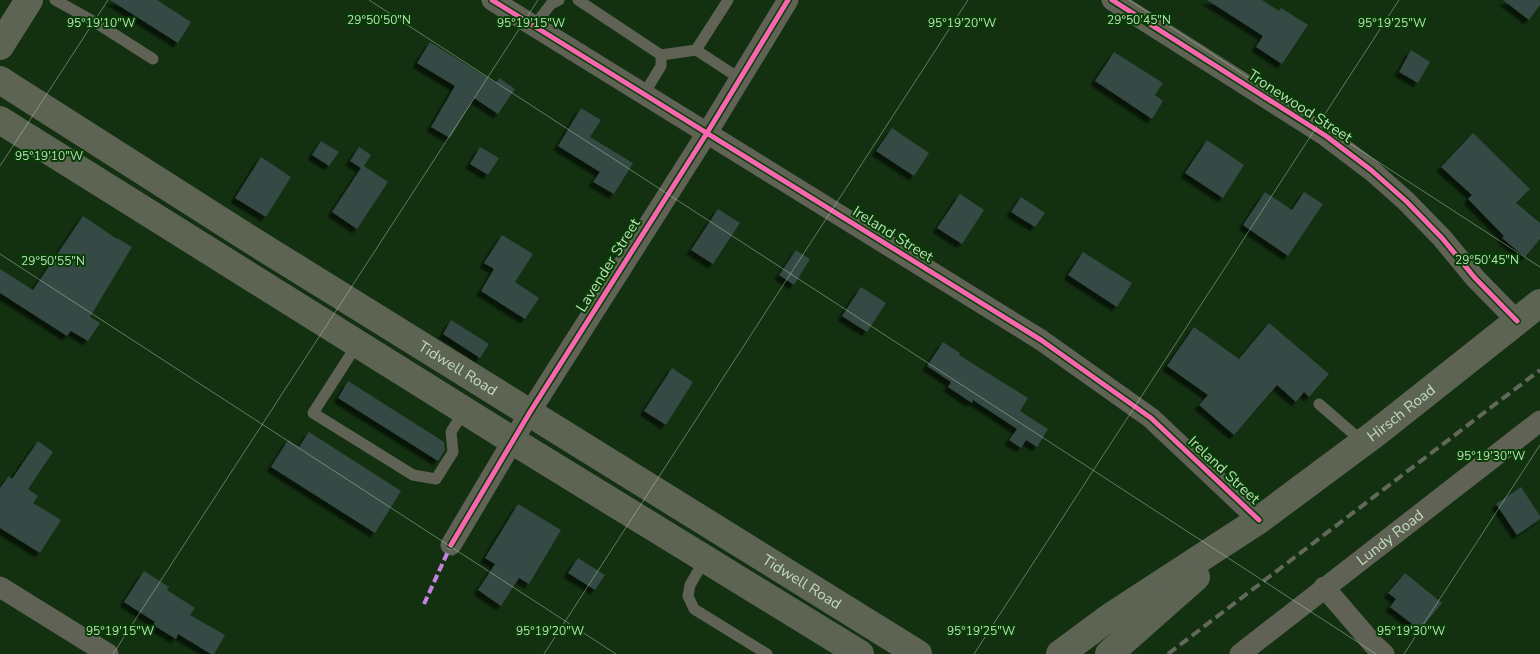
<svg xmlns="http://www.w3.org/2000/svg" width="1540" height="654" viewBox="0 0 1540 654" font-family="'Nunito Sans',sans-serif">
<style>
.building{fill:#354844;filter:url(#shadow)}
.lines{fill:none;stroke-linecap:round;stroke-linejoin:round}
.service{stroke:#5f6255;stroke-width:11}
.minor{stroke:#5f6255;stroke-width:21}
.secondary{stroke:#5e6454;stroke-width:28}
.rail{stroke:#62695c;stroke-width:4;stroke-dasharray:10 5;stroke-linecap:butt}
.quiet{stroke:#c483df;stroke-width:4;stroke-dasharray:8 4;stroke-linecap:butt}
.cycleway-casing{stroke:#063e04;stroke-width:8}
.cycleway{stroke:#f766af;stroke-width:5}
.ticks{fill:none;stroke:#bfdbbc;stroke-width:1;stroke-opacity:0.45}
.labels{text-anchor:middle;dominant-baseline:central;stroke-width:4;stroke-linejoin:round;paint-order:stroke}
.street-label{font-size:15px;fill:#bfdbbc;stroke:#063e04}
.ticks-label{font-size:12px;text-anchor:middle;fill:#bfdbbc;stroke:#063e04;stroke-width:4;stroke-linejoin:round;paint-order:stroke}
</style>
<defs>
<filter id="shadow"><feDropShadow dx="-4.5" dy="4.5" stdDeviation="1" flood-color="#0009"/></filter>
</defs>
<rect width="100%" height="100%" fill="#133111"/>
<path class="building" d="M 110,0 L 157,0 L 191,22 L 178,43 Z
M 1207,0 L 1262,0 L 1279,11 L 1281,8 L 1308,25 L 1282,64 L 1256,47 L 1263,36 Z
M 1503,0 L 1540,0 L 1540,5 L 1529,20 Z
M 430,42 L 496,83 L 499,78 L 515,89 L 498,114 L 474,98 L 450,138 L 431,127 L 455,86 L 417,63 Z
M 1411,50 L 1430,62 L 1418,83 L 1399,72 Z
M 1114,52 L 1163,83 L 1155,95 L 1163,101 L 1152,119 L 1095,81 Z
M 581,108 L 601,120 L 590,137 L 633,163 L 614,194 L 593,182 L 600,172 L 558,146 Z
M 892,128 L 929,153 L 914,176 L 876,151 Z
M 1473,133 L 1530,189 L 1516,203 L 1540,223 L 1540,239 L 1525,257 L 1502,238 L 1504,236 L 1468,199 L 1472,195 L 1441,167 Z
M 1207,140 L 1244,165 L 1223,198 L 1185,173 Z
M 321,141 L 339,152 L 329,166 L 312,155 Z
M 359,147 L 371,155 L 364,166 L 388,182 L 357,229 L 332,212 L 361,168 L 350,161 Z
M 480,147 L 499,158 L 488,175 L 470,164 Z
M 261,157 L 291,177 L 266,217 L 235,198 Z
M 1265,192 L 1292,210 L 1304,192 L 1323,204 L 1288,256 L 1243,225 Z
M 960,194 L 984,210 L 962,244 L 937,228 Z
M 1021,197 L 1045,213 L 1035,227 L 1011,212 Z
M 718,209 L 740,223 L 713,264 L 691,250 Z
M 83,216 L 117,239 L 117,238 L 132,247 L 90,317 L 100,323 L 88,341 L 71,331 L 67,336 L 0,293 L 0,269 L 33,290 Z
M 502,235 L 533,254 L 515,282 L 539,298 L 525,319 L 481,291 L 494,269 L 484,263 Z
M 796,250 L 810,259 L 794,285 L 779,275 Z
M 1083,252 L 1132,283 L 1117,307 L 1068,275 Z
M 861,287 L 886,303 L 867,332 L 842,316 Z
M 451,320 L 489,344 L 480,358 L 443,334 Z
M 1269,323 L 1329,374 L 1309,397 L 1304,392 L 1296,402 L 1277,385 L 1234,435 L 1199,405 L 1208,395 L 1167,366 L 1194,327 L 1239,359 Z
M 943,342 L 960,353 L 959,355 L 1028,398 L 1020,411 L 1048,429 L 1037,447 L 1026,440 L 1021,448 L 1009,440 L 1017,429 L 973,400 L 972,403 L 948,387 L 951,382 L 927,366 Z
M 672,368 L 693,382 L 666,425 L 644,411 Z
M 348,381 L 444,442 L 445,450 L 438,461 L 338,398 Z
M 309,432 L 401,491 L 375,533 L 271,467 L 288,440 L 299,447 Z
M 38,441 L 53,452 L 28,489 L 38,496 L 33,503 L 61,520 L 40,553 L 0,528 L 0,488 L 9,476 L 12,479 Z
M 1521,487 L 1540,516 L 1540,519 L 1517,535 L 1496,504 Z
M 518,504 L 561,530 L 529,584 L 519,578 L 501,606 L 478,590 L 495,564 L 485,558 Z
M 578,558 L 605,575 L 595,590 L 568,573 Z
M 144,571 L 169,587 L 167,590 L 195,608 L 190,615 L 225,635 L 214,654 L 211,654 L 178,634 L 176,639 L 153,625 L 155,622 L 124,602 Z
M 1405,573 L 1442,603 L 1420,630 L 1390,607 L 1396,599 L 1388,593 Z"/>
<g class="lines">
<path class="service" d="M 55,0 L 95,22 L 153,59
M 578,0 L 661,55 L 661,66 L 644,94
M 534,26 L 551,4 L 559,0
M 696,50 L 728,0
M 661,55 L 696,50 L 739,78
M 358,343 L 313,413 L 413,475 L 436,479 L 453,452 L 451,432 L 464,411
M 1319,404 L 1363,442
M 705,559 L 690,585 L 688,596 L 694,609 L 767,654"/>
<g class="minor">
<path d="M 492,0 L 1041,340 L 1151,418 L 1259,520"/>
<path d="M 1112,0 L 1326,136 L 1371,170 L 1406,201 L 1442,238 L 1475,278 L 1517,321"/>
<path d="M 451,545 L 530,412 L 707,133 L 788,0"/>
<path d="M 0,587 L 108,654"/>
<path d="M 1324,587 L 1373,644 L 1384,654"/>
<path id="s1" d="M 1240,654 L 1540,421"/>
</g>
<g class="secondary">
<path d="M 0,46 L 29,0"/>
<path id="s2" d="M 0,80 L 248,238 L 918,654"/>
<path d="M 0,120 L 513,441 L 860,654"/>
<path id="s3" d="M 1060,654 L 1110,617 L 1259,520 L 1376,433 L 1540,303"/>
<path d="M 1109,654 L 1196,577"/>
</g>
<path class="rail" d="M 1168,654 L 1540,370"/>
<path class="quiet" d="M 424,604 L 451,545"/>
<g class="cycleway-casing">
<path id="cycleway" d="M 492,0 L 1041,340 L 1151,418 L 1259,520
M 1112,0 L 1326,136 L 1371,170 L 1406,201 L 1442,238 L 1475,278 L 1517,321
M 451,545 L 530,412 L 707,133 L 788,0"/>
</g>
<use href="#cycleway" class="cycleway"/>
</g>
<path class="ticks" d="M 369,0 L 1376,654M 1129,0 L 1540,267M 0,166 L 108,0M 0,254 L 616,654M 113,654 L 538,0M 544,654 L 968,0M 974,654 L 1399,0M 1404,654 L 1540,445"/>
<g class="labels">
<g class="street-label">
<text transform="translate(1300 106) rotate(33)">Tronewood Street</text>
<text transform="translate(893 234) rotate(32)">Ireland Street</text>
<text transform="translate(608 265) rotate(-58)">Lavender Street</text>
<text stroke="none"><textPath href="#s2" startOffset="541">Tidwell Road</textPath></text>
<text stroke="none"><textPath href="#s3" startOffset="418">Hirsch Road</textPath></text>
<text transform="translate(1224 470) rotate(43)">Ireland Street</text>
<text stroke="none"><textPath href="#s1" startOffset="190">Lundy Road</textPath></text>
<text stroke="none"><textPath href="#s2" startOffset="946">Tidwell Road</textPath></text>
</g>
</g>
<g class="ticks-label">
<text x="379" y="24">29°50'50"N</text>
<text x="1139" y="24">29°50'45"N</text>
<text x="101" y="27">95°19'10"W</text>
<text x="531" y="27">95°19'15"W</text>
<text x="962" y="27">95°19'20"W</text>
<text x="1392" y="27">95°19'25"W</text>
<text x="49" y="160">95°19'10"W</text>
<text x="1487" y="264">29°50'45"N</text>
<text x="53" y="265">29°50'55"N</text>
<text x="1491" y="460">95°19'30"W</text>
<text x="120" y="635">95°19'15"W</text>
<text x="550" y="635">95°19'20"W</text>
<text x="981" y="635">95°19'25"W</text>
<text x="1411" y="635">95°19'30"W</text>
</g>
</svg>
